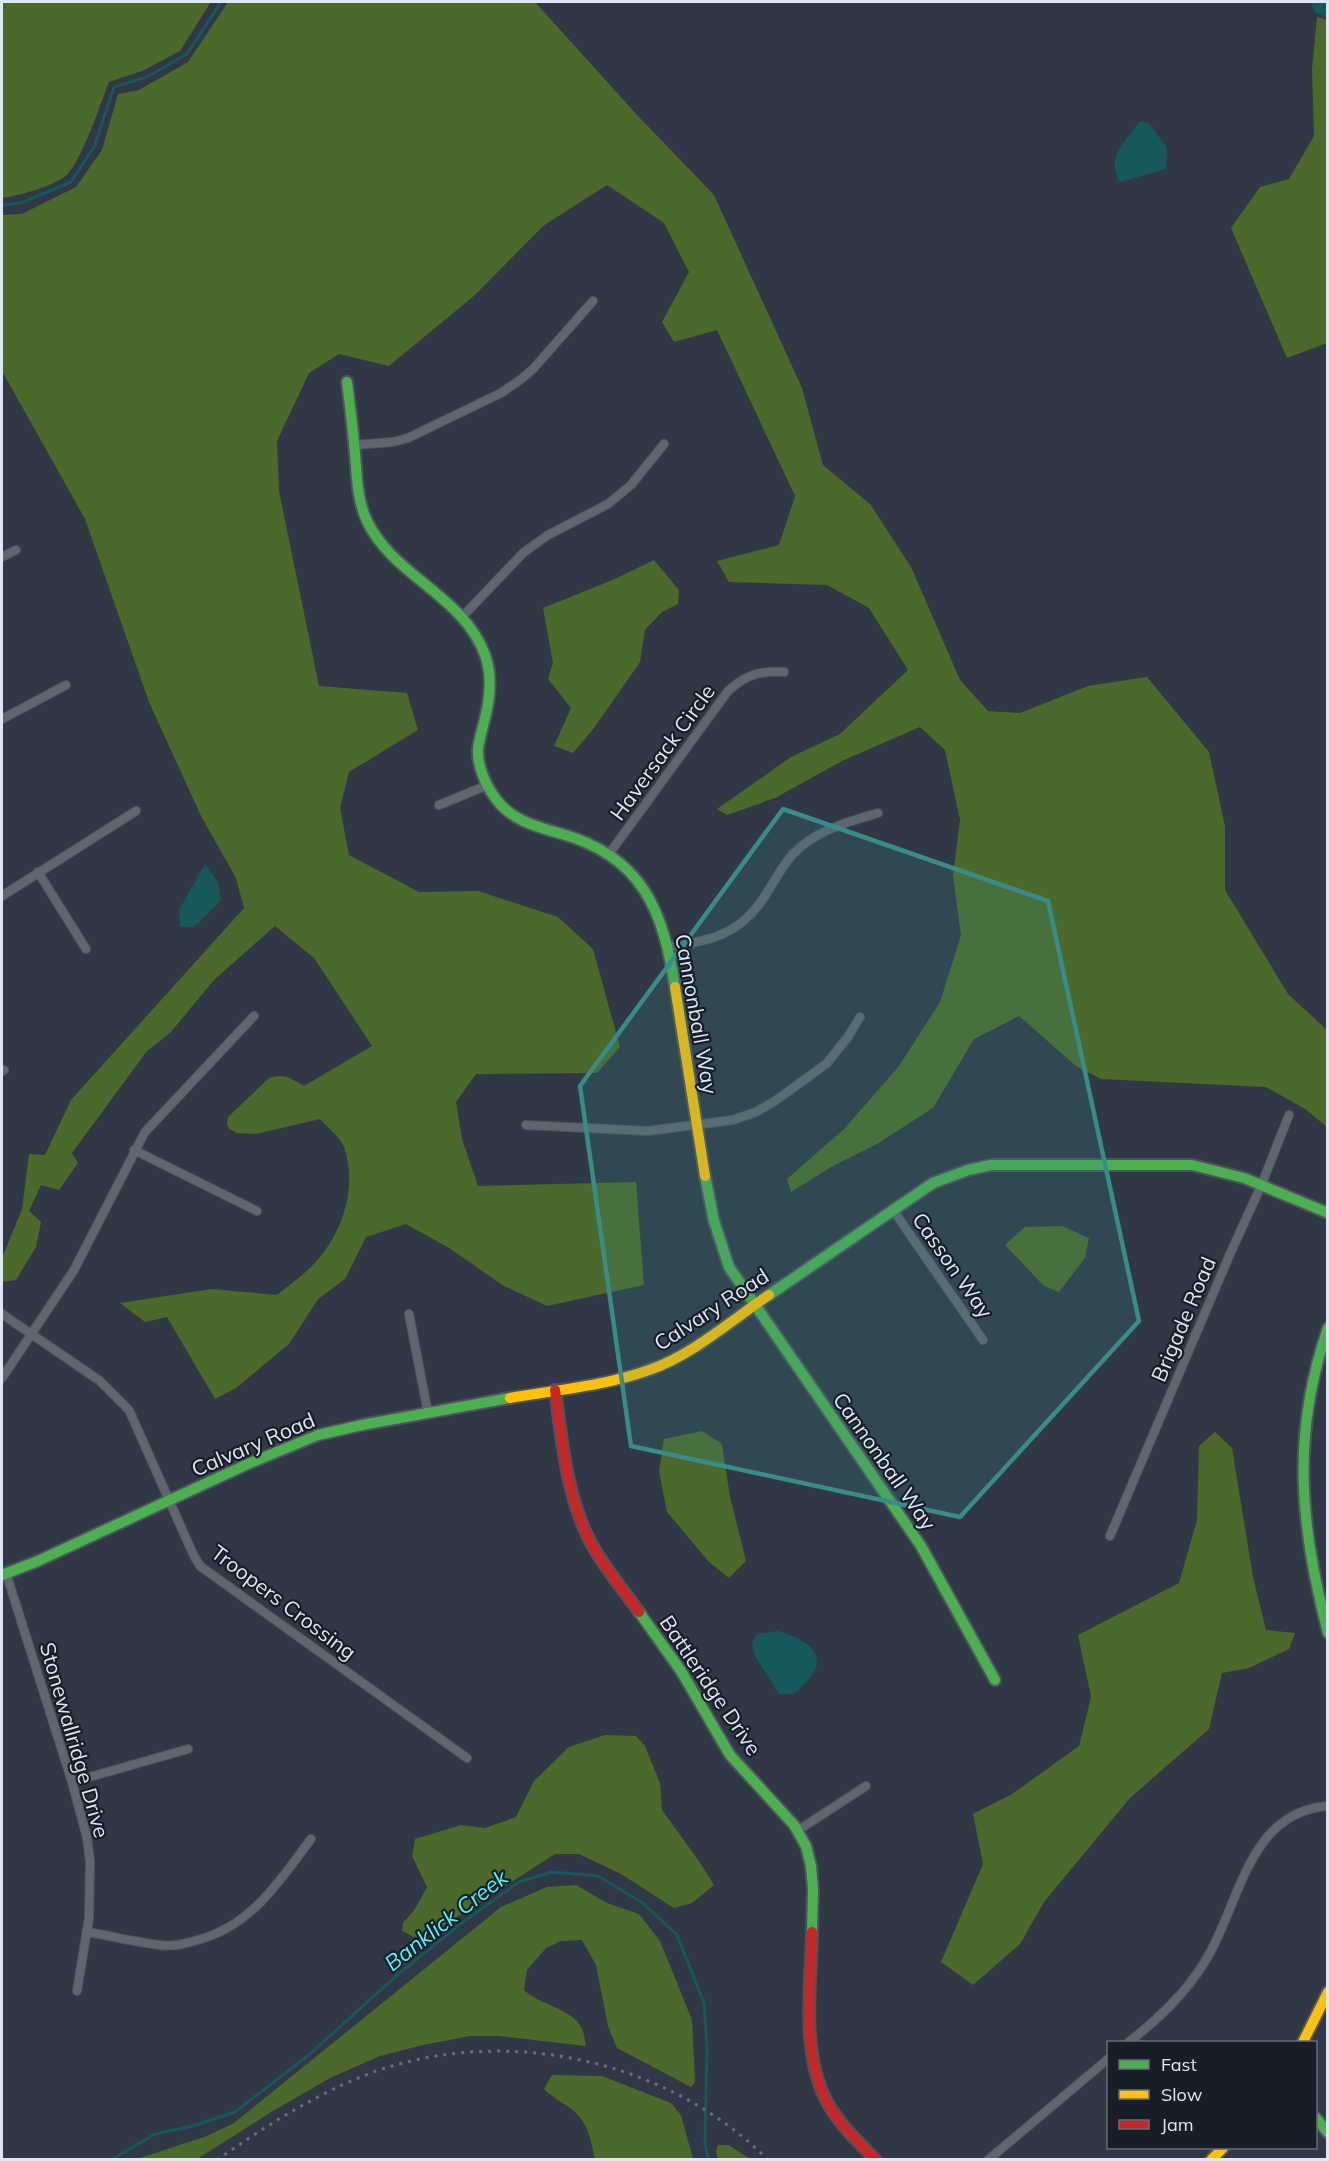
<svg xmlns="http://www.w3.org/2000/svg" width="1329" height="2161" viewBox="0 0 1329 2161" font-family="Mulish,sans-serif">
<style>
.forest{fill:#4b692b}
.water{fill:#17585a}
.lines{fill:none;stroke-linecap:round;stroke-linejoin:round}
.stream{stroke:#17585a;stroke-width:3}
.street-casing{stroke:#4d545f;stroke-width:10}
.fast-casing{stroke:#4d545f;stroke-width:14}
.slow-casing{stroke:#4d545f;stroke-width:14}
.jam-casing{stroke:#4d545f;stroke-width:14}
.street{stroke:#60666f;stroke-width:8}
.fast{stroke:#4caf50;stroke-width:10}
.slow{stroke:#ffc107;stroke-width:10}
.jam{stroke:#c62828;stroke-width:10}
.rail{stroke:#6a6f78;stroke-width:3;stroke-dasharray:3 6;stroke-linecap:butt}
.marked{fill:#388d89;fill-opacity:0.2;stroke:#388d89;stroke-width:4.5;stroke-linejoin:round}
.labels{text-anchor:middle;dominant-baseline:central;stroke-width:4.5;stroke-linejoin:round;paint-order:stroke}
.street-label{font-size:21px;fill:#dde7f6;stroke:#171e28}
.water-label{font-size:22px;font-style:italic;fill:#48fbfe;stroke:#171e28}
</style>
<rect width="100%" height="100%" fill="#303845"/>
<path class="forest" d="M 2,2 L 211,2 L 180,51 L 142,71 L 109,82 C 101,102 80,168 63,178 C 49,187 18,196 2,198 Z
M 228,2 L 535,2 L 638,116 L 714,195 L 802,388 L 823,465 L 870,504 L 911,567 L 960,680 L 988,711 L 1020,713 L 1088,686 L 1147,677 L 1209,752 L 1225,826 L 1225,890 L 1288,994 L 1327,1030 L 1327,1127 L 1305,1109 L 1266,1087 L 1101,1079 L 1076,1066 L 1019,1016 L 974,1039 L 933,1108 L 877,1144 L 831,1167 L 791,1192 L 787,1179 L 844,1129 L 899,1066 L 940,1002 L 961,935 L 953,875 L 960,820 L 945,750 L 920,727 L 842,761 L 775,798 L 727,815 L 717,809 L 791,757 L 840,734 L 908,670 L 869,608 L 827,585 L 729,582 L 717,561 L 779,545 L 795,496 L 717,330 L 674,342 L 662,322 L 689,272 L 664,223 L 607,185 L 543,226 L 475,295 L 389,366 L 339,354 L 309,373 L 277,441 L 279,491 L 319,686 L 407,693 L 418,730 L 349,772 L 340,808 L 349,855 L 419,892 L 478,891 L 558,917 L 593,949 L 620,1047 L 597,1073 L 476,1074 L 456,1102 L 462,1139 L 478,1186 L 636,1182 L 644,1285 L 547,1306 L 504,1286 L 449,1248 L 406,1224 L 366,1237 L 345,1279 L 318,1299 L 289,1344 L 236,1388 L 215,1399 L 167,1317 L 145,1322 L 120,1303 L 212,1289 L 277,1295 C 288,1286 302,1276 312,1266 C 342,1235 358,1189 344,1147 C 340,1137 327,1127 320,1119 L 256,1134 L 237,1133 L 229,1129 L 227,1123 L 228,1117 L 268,1079 C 283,1072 291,1079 304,1086 L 372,1046 L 314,958 L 275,926 L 214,980 L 170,1033 L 147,1051 L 72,1153 L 78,1163 L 59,1190 L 41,1185 L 29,1211 L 41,1222 L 36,1247 L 16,1280 L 2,1282 L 2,1258 L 22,1209 L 29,1154 L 45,1155 L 71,1100 L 244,908 L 236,878 L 201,816 L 149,702 L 85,519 L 2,371 L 2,215 L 22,214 L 76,187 L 102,150 L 118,94 L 139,90 L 188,62 Z
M 1317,17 L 1328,20 L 1327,343 L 1287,358 L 1231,228 L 1260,187 L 1289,179 L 1314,136 L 1312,69 Z
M 654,560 L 679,590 L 678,604 L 662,612 L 645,630 L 640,662 L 594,728 L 573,753 L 554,746 L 571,708 L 548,679 L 553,663 L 543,608 L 615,579 Z
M 1062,1226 L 1089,1238 L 1085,1258 L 1059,1292 L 1044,1286 L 1005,1245 L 1025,1227 Z
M 702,1431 L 722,1444 L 730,1497 L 746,1561 L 729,1578 L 709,1562 L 667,1512 L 659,1471 L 664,1439 Z
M 1215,1432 L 1232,1448 L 1253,1577 L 1266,1630 L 1295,1633 L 1289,1649 L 1249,1668 L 1222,1673 L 1209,1729 L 1130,1798 L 1044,1902 L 1020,1944 L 973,1985 L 941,1962 L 983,1864 L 973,1814 L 1012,1794 L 1079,1746 L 1091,1697 L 1078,1635 L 1179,1583 L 1197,1520 L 1199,1446 Z
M 605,1735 L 636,1736 L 645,1746 L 660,1783 L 662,1810 L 701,1864 L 714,1885 L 692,1903 L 674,1908 L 621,1874 L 579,1854 L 555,1854 L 432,1933 L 414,1937 L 402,1931 L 403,1923 L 415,1909 L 427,1887 L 412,1856 L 415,1839 L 461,1825 L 485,1828 L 516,1817 L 534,1781 L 569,1747 Z
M 576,1885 L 607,1903 L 639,1914 L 660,1941 L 692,2020 L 695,2082 L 691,2087 L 617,2048 L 608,2026 L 596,1965 L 582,1940 L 561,1941 L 546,1948 L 527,1970 L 524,1990 C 538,2004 572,2009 581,2027 C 584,2032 585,2040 586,2046 L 499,2036 L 470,2036 L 423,2045 L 380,2056 L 330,2078 L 273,2111 L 197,2159 L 137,2159 L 207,2136 L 234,2123 L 501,1907 L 547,1887 Z
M 552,2075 L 602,2076 L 671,2103 L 681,2115 L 693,2159 L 595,2159 C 591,2142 589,2125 575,2112 C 565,2103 553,2099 544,2089 Z
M 718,2145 L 729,2145 L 750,2159 L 718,2159 L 716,2152 Z"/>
<path class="water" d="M 1311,2 L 1327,2 L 1327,17 L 1315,13 Z
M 1140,121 L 1149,123 L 1167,148 L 1166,169 L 1120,182 C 1105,157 1126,141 1140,121 Z
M 205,864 L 218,883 L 221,900 L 194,927 L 180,927 L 179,910 Z
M 778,1631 C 797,1637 828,1649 813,1673 C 809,1681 800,1688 794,1694 L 779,1694 L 755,1656 L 752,1642 L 757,1634 Z"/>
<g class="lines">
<path class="stream" d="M 2,205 L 21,203 L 71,182 L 94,147 L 114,87 L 147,77 L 187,54 L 221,2
M 111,2160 L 155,2134 L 193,2126 L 235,2112 L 310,2054 L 396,1976 L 462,1923 L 519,1882 L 552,1872 L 598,1876 L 643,1903 L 677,1935 L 704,2003 L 707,2048 L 705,2142 L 708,2160"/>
<g class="street-casing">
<path id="street" d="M 354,445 L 393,442 L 408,438 L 501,393 L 520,380 L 533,369 L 593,301
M 2,557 L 16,550
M 462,617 L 523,553 L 548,535 L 608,504 L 631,485 L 664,444
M 2,719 L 66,685
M 439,805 L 488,785
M 609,854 L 728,691 C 747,674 759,671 784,672
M 38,872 L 86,949
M 2,896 L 136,811
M 668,947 C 712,940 740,935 765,896 C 774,882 782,866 793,854 C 816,830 848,822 878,813
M 2,1071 L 4,1070
M 526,1125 L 648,1131 L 733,1120 L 756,1112 L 775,1101 L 826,1064 L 848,1037 L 860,1017
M 134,1150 L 257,1211
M 893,1210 L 983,1340
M 2,1314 L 100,1381 L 129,1410 L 193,1554 L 200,1566 L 467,1758
M 409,1314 L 428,1413
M 2,1378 L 74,1270 L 145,1132 L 254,1016
M 1110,1536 L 1230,1254 L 1261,1186 L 1289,1115
M 6,1573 L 72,1782 L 87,1838 L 90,1861 L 89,1918 L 77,1991
M 72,1782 L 188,1749
M 797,1831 L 866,1786
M 87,1932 C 111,1936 136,1942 160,1945 C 174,1947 188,1943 201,1939 C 253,1924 280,1880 311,1839
M 1129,2042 C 1158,2019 1184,1995 1204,1963 C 1240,1907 1246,1812 1328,1806
M 988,2160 L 1108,2059"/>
</g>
<g class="fast-casing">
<path id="fast" d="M 347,382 C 350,406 353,430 355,454 C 357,476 357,500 367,521 C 393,576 464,596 485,655 C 493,677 490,700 484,722 C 482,731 479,740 478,749 C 477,766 486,786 496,799 C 512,821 538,827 562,834 C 643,857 663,911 675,987
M 705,1176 L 714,1221 L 729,1267 L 921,1546 L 995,1680
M 769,1295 L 933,1183 L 968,1170 L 991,1165 L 1192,1165 L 1244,1178 L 1328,1213
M 1328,1328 C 1291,1435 1300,1526 1328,1633
M 2,1575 L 38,1561 L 250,1463 L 318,1435 L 362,1425 L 510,1398
M 639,1612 L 681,1671 L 730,1755 L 794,1825 L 806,1846 L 811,1866 L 813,1889 L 812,1932
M 1316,2118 L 1328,2133"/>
</g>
<g class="slow-casing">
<path id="slow" d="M 675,987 L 705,1176
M 510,1398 C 556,1390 605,1386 649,1370 C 691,1356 732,1320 769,1295
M 1303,2042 L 1328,1992
M 1211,2160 L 1223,2148"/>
</g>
<g class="jam-casing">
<path id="jam" d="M 555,1390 C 562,1440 566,1493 589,1539 C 601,1564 623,1589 639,1612
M 812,1932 C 811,1986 801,2050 826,2100 C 838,2123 858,2142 876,2160"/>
</g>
<use href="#street" class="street"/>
<use href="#fast" class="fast"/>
<use href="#slow" class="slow"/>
<use href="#jam" class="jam"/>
<path class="rail" d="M 217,2160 C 266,2126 315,2094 371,2073 C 504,2024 668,2059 768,2160"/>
</g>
<path class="marked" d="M 783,809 L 1048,901 L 1139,1321 L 960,1517 L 631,1446 L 580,1086 Z"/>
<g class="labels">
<g class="street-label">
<text transform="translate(662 752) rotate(-54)">Haversack Circle</text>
<text transform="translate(697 1014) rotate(80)">Cannonball Way</text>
<text transform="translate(953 1265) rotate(55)">Casson Way</text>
<text transform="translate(711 1309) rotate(-33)">Calvary Road</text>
<text transform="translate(1183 1319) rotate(-67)">Brigade Road</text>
<text transform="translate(253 1444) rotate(-23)">Calvary Road</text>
<text transform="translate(885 1461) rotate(55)">Cannonball Way</text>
<text transform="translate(284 1602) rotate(37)">Troopers Crossing</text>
<text transform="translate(711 1685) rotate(56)">Battleridge Drive</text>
<text transform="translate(75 1740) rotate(74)">Stonewallridge Drive</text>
</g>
<g class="water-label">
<text transform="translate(446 1920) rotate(-38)">Banklick Creek</text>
</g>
</g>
<rect width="1329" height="2161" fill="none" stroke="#dde7f6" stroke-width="6"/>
<rect x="1107" y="2041" width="210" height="108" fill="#171e28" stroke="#666e7a" stroke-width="1.5"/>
<rect x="1119" y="2060" width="30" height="9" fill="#4caf50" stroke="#666e7a" stroke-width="1.5"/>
<text x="1161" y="2071" font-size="18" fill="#dde7f6">Fast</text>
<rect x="1119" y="2090" width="30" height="9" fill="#ffc107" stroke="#666e7a" stroke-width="1.5"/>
<text x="1161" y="2101" font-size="18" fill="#dde7f6">Slow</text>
<rect x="1119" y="2120" width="30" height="9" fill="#c62828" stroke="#666e7a" stroke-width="1.5"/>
<text x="1161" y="2131" font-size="18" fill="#dde7f6">Jam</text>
</svg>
